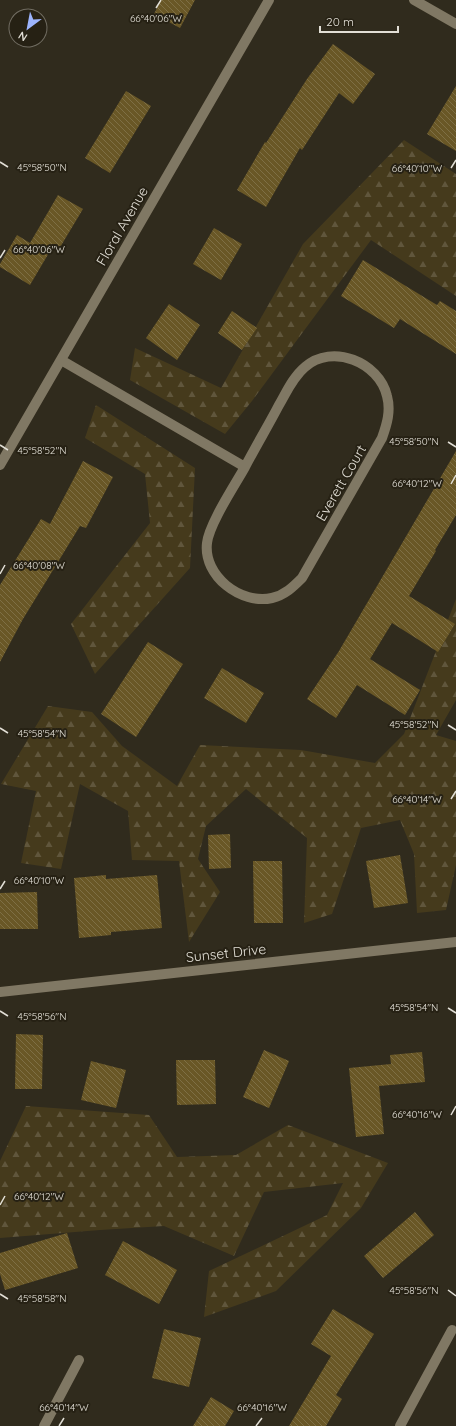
<svg xmlns="http://www.w3.org/2000/svg" width="456" height="1426" viewBox="0 0 456 1426" font-family="Quicksand,sans-serif">
<style>
.forest{fill:url(#forest-firs)}
.building{fill:url(#building-back-hatch)}
.lines{fill:none;stroke-linecap:round;stroke-linejoin:round}
.minor{stroke:#807864;stroke-width:10}
.ticks{fill:none;stroke:#e2dfd6;stroke-width:1.5}
.labels{text-anchor:middle;dominant-baseline:central;stroke-width:4;stroke-linejoin:round;paint-order:stroke}
.street-label{font-size:14px;fill:#e2dfd6;stroke:#262114}
.ticks-label{font-size:10px;text-anchor:middle;fill:#e2dfd6;stroke:#262114;stroke-width:4;stroke-linejoin:round;paint-order:stroke}
</style>
<defs>
<pattern id="forest-firs" width="22" height="20" patternUnits="userSpaceOnUse"><rect width="22" height="20" fill="#453a1c"/><path d="M5 1l3.5 6h-7zM16 11l3.5 6h-7z" fill="#60563c"/></pattern>
<pattern id="building-back-hatch" width="6" height="6" patternUnits="userSpaceOnUse"><rect width="6" height="6" fill="#695726"/><path d="M-1 5l2 2M0 0l6 6M5-1l2 2" fill="none" stroke="#7e6f45"/></pattern>
</defs>
<rect width="100%" height="100%" fill="#302b1d"/>
<path class="forest" d="M 404,140 L 456,174 L 456,296 L 371,240 L 252,401 L 225,434 L 130,380 L 135,348 L 221,388 L 303,244 Z
M 96,405 L 195,468 L 190,568 L 95,674 L 71,624 L 150,523 L 145,474 L 85,438 Z
M 456,599 L 456,700 L 436,735 L 456,741 L 456,865 L 446,910 L 417,913 L 414,854 L 400,820 L 361,828 L 332,914 L 304,923 L 307,838 L 246,789 L 206,826 L 198,859 L 220,892 L 189,942 L 179,861 L 132,860 L 128,811 L 80,784 L 61,869 L 21,863 L 36,791 L 1,784 L 48,706 L 92,712 L 122,746 L 177,786 L 200,745 L 301,750 L 375,763 L 404,734 Z
M 26,1106 L 149,1115 L 177,1157 L 236,1155 L 288,1125 L 388,1163 L 361,1208 L 276,1291 L 204,1317 L 209,1271 L 327,1215 L 343,1183 L 264,1192 L 234,1256 L 164,1226 L 100,1230 L 0,1238 L 0,1161 Z"/>
<path class="building" d="M 161,0 L 195,0 L 180,28 L 154,14 Z
M 333,44 L 375,74 L 353,104 L 339,93 L 302,150 L 300,148 L 266,207 L 237,190 L 265,142 L 266,143 L 307,79 Z
M 456,86 L 456,151 L 427,134 Z
M 126,91 L 151,106 L 110,173 L 85,158 Z
M 58,195 L 83,209 L 59,249 L 53,246 L 30,285 L 0,267 L 0,264 L 17,235 L 30,243 Z
M 214,228 L 242,244 L 221,280 L 193,264 Z
M 363,260 L 437,305 L 440,301 L 456,311 L 456,354 L 400,319 L 394,328 L 341,296 Z
M 169,304 L 200,325 L 177,360 L 146,338 Z
M 232,311 L 257,328 L 242,350 L 218,333 Z
M 456,451 L 456,515 L 435,550 L 436,551 L 409,596 L 455,624 L 438,652 L 392,623 L 370,659 L 420,690 L 405,715 L 357,685 L 336,718 L 307,699 L 339,651 Z
M 83,461 L 113,477 L 86,528 L 80,526 L 23,619 L 0,662 L 0,585 L 41,519 L 50,524 Z
M 148,642 L 183,664 L 136,737 L 101,714 Z
M 222,668 L 264,693 L 246,723 L 204,698 Z
M 230,834 L 231,868 L 209,869 L 208,835 Z
M 400,855 L 408,903 L 374,908 L 366,861 Z
M 253,861 L 282,861 L 283,923 L 254,923 Z
M 106,875 L 106,879 L 157,875 L 162,928 L 111,932 L 111,935 L 79,938 L 74,878 Z
M 37,892 L 38,929 L 0,929 L 0,893 Z
M 16,1034 L 43,1035 L 42,1089 L 15,1089 Z
M 264,1050 L 289,1061 L 269,1108 L 243,1097 Z
M 422,1052 L 425,1082 L 379,1086 L 384,1134 L 356,1137 L 349,1068 L 391,1064 L 390,1055 Z
M 176,1060 L 215,1060 L 216,1104 L 177,1105 Z
M 91,1061 L 126,1070 L 116,1108 L 81,1100 Z
M 415,1212 L 434,1235 L 383,1278 L 364,1256 Z
M 67,1233 L 78,1268 L 5,1290 L 0,1274 L 0,1253 Z
M 123,1241 L 177,1270 L 159,1304 L 105,1275 Z
M 333,1309 L 374,1334 L 336,1395 L 342,1399 L 326,1426 L 289,1426 L 331,1356 L 311,1344 Z
M 164,1329 L 201,1338 L 189,1387 L 152,1378 Z
M 211,1397 L 234,1411 L 225,1426 L 193,1426 Z"/>
<g class="lines">
<path class="minor" d="M 414,0 L 456,24
M 61,360 L 245,467 C 235,485 209,524 207,543 C 203,576 241,605 272,598 C 285,595 293,587 302,578 L 382,438 C 387,424 391,411 387,396 C 379,362 332,343 305,367 C 293,377 286,393 279,405 C 268,426 256,446 245,467
M 0,465 L 269,0
M 0,992 L 456,942
M 44,1426 L 79,1360
M 400,1426 L 452,1330"/>
</g>
<path class="ticks" d="M 156,8 L 161,0M 0,162 L 8,167M 451,168 L 456,160M 0,258 L 5,250M 448,442 L 456,447M 0,445 L 8,450M 451,484 L 456,475M 0,574 L 5,565M 448,725 L 456,730M 0,728 L 8,733M 451,799 L 456,791M 0,889 L 5,881M 448,1008 L 456,1013M 0,1011 L 8,1016M 451,1115 L 456,1106M 0,1205 L 5,1196M 448,1290 L 456,1296M 0,1294 L 8,1299M 59,1426 L 64,1418M 256,1426 L 262,1418"/>
<g class="labels">
<g class="street-label">
<text transform="translate(122 226) rotate(-60)">Floral Avenue</text>
<text transform="translate(341 483) rotate(-60)">Everett Court</text>
<text transform="translate(226 953) rotate(-6)">Sunset Drive</text>
</g>
</g>
<g class="ticks-label">
<text x="156" y="22">66°40'06"W</text>
<text x="42" y="171">45°58'50"N</text>
<text x="417" y="172">66°40'10"W</text>
<text x="39" y="253">66°40'06"W</text>
<text x="414" y="445">45°58'50"N</text>
<text x="42" y="454">45°58'52"N</text>
<text x="417" y="487">66°40'12"W</text>
<text x="39" y="569">66°40'08"W</text>
<text x="414" y="728">45°58'52"N</text>
<text x="42" y="737">45°58'54"N</text>
<text x="417" y="803">66°40'14"W</text>
<text x="39" y="884">66°40'10"W</text>
<text x="414" y="1011">45°58'54"N</text>
<text x="42" y="1020">45°58'56"N</text>
<text x="417" y="1118">66°40'16"W</text>
<text x="39" y="1200">66°40'12"W</text>
<text x="414" y="1294">45°58'56"N</text>
<text x="42" y="1302">45°58'58"N</text>
<text x="64" y="1411">66°40'14"W</text>
<text x="262" y="1411">66°40'16"W</text>
</g>
<g transform="translate(28 28) rotate(212)"><circle r="19" fill="#262114" stroke="#716d62"/>
<path d="M0-3L7 15L0 10L-7 15Z" fill="#9cb4fd"/>
<text y="-6" font-size="11" font-weight="bold" text-anchor="middle" fill="#e2dfd6">N</text>
</g>
<path d="M320 26v6h78v-6" fill="none" stroke="#e2dfd6" stroke-width="2"/>
<text x="326" y="26" font-size="12" fill="#e2dfd6" stroke="#262114" stroke-width="3" paint-order="stroke">20 m</text>
</svg>
